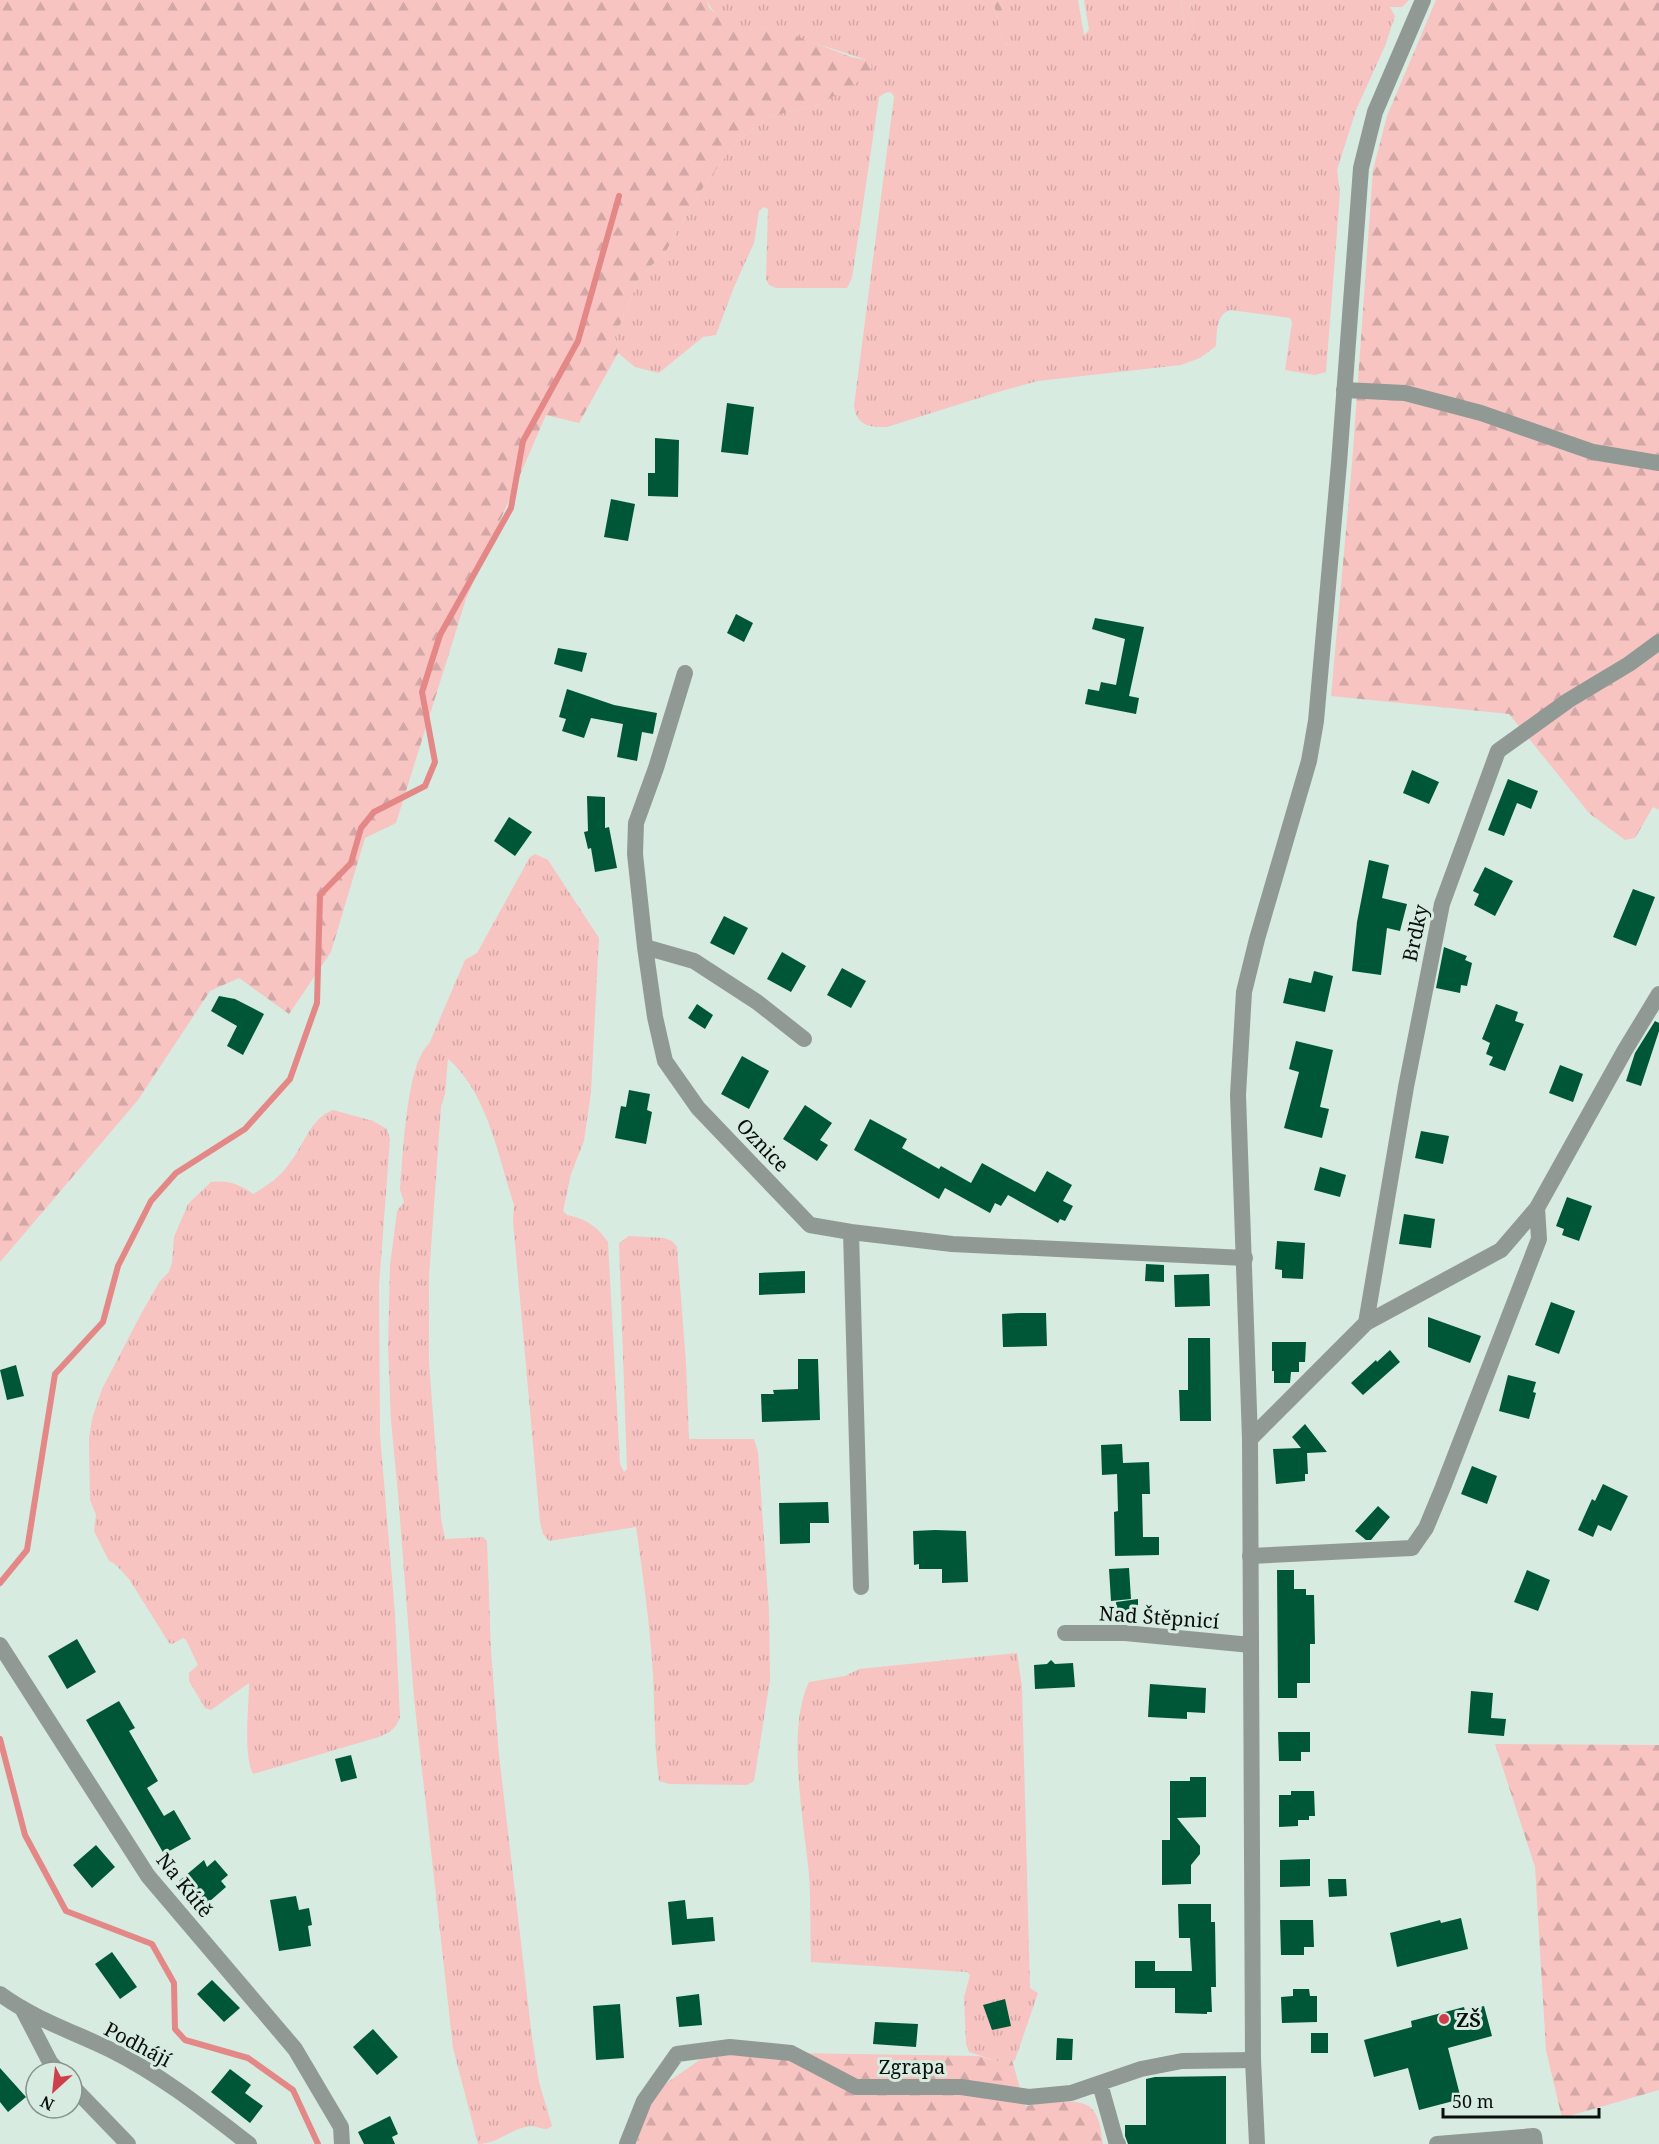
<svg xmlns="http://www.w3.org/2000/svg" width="1659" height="2144" viewBox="0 0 1659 2144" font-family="'Noto Serif',serif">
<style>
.grass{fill:url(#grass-tufts)}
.forest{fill:url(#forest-firs)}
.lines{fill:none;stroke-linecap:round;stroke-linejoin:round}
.stream{stroke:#e48787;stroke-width:6}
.building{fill:#005737}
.minor{stroke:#919994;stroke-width:16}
.tertiary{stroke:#919994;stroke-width:16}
.poi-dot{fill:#cf3f4b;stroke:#d7ebe0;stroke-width:2}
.labels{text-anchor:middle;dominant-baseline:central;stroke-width:6;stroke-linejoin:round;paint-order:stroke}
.street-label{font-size:20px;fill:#09100c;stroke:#d7ebe0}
.poi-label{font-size:20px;font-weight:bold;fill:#09100c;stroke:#d7ebe0;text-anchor:start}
</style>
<defs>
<pattern id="grass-tufts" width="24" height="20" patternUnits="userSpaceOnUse" patternTransform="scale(1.5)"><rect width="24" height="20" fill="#f7c4c2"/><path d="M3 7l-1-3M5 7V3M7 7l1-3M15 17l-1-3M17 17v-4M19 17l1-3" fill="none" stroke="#d2a7a6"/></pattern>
<pattern id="forest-firs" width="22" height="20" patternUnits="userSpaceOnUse" patternTransform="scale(1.5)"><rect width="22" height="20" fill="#f7c4c2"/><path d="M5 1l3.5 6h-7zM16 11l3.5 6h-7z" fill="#d2a7a6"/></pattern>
</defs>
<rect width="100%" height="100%" fill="#d7ebe0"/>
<path class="grass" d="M 707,0 L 993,0 L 1003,43 L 1008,45 L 1000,0 L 1078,0 L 1084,35 L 1089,30 L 1084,0 L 1181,0 L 1186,34 L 1195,35 L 1190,0 L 1409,0 L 1402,7 L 1390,7 L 1395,16 L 1385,46 L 1356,110 L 1337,170 L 1340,193 L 1326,372 L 1315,375 L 1285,370 L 1292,322 L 1290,318 L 1230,310 C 1216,314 1217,333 1216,346 L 1200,358 L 1181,365 L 1038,381 L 998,392 L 887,427 C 869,427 857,426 854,406 L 894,97 L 891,92 L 885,93 L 879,97 L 852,278 L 847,288 L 776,288 L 769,285 L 766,279 L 768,209 L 764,207 L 759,211 L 754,243 L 734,287 L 716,335 L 703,337 L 659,373 L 635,367 L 618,353 L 615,337 L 640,276 L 665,253 L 697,196 L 735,143 L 769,117 L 820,104 L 867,60 L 765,27 C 760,28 755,30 750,30 C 734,28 712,15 707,0 Z
M 535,854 L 548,860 L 599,938 L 591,1092 L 584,1141 L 571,1174 L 563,1211 L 567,1215 C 586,1219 597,1226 608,1242 L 620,1464 L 624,1472 L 627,1469 L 619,1243 L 629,1236 L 646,1237 L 664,1238 L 672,1241 L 677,1247 L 686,1363 L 689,1439 L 754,1439 L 758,1452 L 769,1610 L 770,1680 L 754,1781 L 747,1785 L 669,1784 L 659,1781 C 654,1745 655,1710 653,1674 C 650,1625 643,1576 636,1527 L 549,1541 L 543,1534 L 540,1522 L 513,1221 L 514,1205 C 498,1157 488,1093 448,1059 L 445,1094 L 441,1107 L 429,1277 L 429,1363 L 441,1518 L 445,1539 L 483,1537 L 487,1541 L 491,1651 L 499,1755 L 532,2037 L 539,2082 L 552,2126 L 547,2129 C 543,2129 537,2127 533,2126 C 514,2126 498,2144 478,2144 L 453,2048 L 414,1698 L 398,1494 L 391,1421 L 388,1346 L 390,1265 L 397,1211 L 404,1202 L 400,1190 C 403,1159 406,1063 429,1044 L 465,960 L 477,953 L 530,857 Z
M 333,1110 L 373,1121 L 387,1129 L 390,1139 L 379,1286 L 380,1435 L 395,1614 L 400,1717 C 396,1729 390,1732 379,1737 L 253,1774 C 243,1755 249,1705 249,1683 L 211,1710 L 205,1708 L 189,1681 L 189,1673 L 198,1665 L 186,1640 L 183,1638 L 172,1644 L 169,1643 L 129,1579 L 115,1564 L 109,1561 L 94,1531 L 96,1515 L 90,1500 L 89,1438 L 92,1419 L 102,1389 L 141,1314 L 160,1281 L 169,1272 L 172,1262 L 174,1237 L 188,1204 L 211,1182 C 227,1180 240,1184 253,1194 C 268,1185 279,1178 289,1164 C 304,1146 310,1118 333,1110 Z
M 1017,1653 L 1022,1687 L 1030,1988 L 1038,1993 L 1015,2060 L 1008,2062 L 997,2061 L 969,2052 L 966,2044 L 964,1997 L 970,1975 L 967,1972 L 811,1962 C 810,1933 811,1903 809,1874 C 804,1822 786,1729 809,1682 L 845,1676 L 859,1669 Z"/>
<path class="forest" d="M 0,0 L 707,0 L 709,8 L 722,18 L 738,26 L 751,30 L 765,27 L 786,32 L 851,57 L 867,60 L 872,66 L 870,72 L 855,84 L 820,104 L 769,117 L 735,143 L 697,196 L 665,253 L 640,276 L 615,337 L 618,353 L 579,423 L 546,415 L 466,599 L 396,823 L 365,838 L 331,952 L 289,1014 L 239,978 L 210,991 L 138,1100 L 0,1262 Z
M 993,0 L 1000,0 L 1009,45 L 1003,43 Z
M 1181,0 L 1190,0 L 1195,35 L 1190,39 L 1186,34 Z
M 1436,0 L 1659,0 L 1659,810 L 1653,807 L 1635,838 L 1625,840 L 1589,813 L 1509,714 L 1331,696 L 1352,464 L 1373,170 L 1387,116 Z
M 1495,1744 L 1659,1745 L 1659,2090 L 1562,2118 L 1546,2050 L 1535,1867 Z
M 734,2052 L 979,2056 C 990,2059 1002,2064 1012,2060 L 1025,2106 C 1041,2104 1079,2096 1091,2108 C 1100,2116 1101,2132 1103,2144 L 636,2144 L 651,2100 L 665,2084 L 704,2057 Z"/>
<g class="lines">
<path class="stream" d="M 0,1583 L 27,1550 L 55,1374 L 103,1322 L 118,1266 L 151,1201 L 176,1173 L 245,1129 L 290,1079 L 317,1003 L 320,895 L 351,863 L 361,828 L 374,812 L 425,786 L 435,762 L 422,692 L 440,635 L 511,508 L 523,441 L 578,341 L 619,196
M 0,1739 L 25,1835 L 66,1911 L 152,1944 L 174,1983 L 175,2029 L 185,2040 L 248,2058 L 293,2090 L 318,2144"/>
</g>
<path class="building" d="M 727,403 L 754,407 L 748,455 L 721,452 Z
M 655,438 L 679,440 L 678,497 L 648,496 L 648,473 L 655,473 Z
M 611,499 L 635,504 L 628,541 L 604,537 Z
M 736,614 L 753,623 L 744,642 L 727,633 Z
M 1095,618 L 1144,627 L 1129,696 L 1139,698 L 1136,714 L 1085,704 L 1088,689 L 1099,691 L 1101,682 L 1116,685 L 1125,639 L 1092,629 Z
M 558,648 L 587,653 L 582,672 L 554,664 Z
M 567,689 L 614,705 L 657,713 L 653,734 L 642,732 L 637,761 L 617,757 L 623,724 L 591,718 L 584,738 L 562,731 L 566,719 L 559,717 Z
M 1412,770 L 1439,782 L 1429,804 L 1403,793 Z
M 1508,779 L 1538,791 L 1531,809 L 1517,803 L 1504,836 L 1488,830 Z
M 587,796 L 605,797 L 605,828 L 609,827 L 617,868 L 595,872 L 591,848 L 588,849 L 584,832 L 588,831 Z
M 509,817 L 532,832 L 515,856 L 494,841 Z
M 1369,860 L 1389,865 L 1382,898 L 1407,904 L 1400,931 L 1387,928 L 1381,975 L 1352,971 L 1357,922 Z
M 1485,867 L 1513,881 L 1495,916 L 1474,905 L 1479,894 L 1473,891 Z
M 1633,889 L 1655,897 L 1636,946 L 1613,937 Z
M 724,916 L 748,928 L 734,955 L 710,943 Z
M 1444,947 L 1467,956 L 1465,960 L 1472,963 L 1467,986 L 1461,985 L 1460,993 L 1436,988 Z
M 782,952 L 806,966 L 791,992 L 767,979 Z
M 842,968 L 866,981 L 851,1008 L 827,995 Z
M 1314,971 L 1333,976 L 1325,1012 L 1283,1003 L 1289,978 L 1311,983 Z
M 219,996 L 235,999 L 264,1014 L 243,1055 L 227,1046 L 237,1026 L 211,1011 Z
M 697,1004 L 713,1015 L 705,1029 L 688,1018 Z
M 1496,1004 L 1518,1012 L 1515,1021 L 1524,1024 L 1505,1071 L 1489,1065 L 1493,1057 L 1486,1054 L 1490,1043 L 1482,1039 Z
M 1655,1021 L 1659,1023 L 1659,1031 L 1641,1086 L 1626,1081 L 1635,1053 Z
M 1296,1041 L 1333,1050 L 1320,1107 L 1329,1109 L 1322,1138 L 1284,1128 L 1299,1072 L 1289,1069 Z
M 742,1056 L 769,1071 L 749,1109 L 721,1094 Z
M 1560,1065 L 1583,1074 L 1573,1102 L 1549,1093 Z
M 629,1090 L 650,1094 L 647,1110 L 652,1112 L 646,1144 L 615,1138 L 621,1106 L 626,1107 Z
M 805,1105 L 832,1123 L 820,1140 L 828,1145 L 817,1161 L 783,1139 Z
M 870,1119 L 907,1139 L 902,1148 L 939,1169 L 941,1166 L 971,1183 L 982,1163 L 1035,1192 L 1047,1171 L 1072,1185 L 1063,1201 L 1073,1206 L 1065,1221 L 1060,1219 L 1058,1223 L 1008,1195 L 1001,1206 L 995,1203 L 990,1213 L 945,1188 L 939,1199 L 854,1150 Z
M 1421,1131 L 1449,1136 L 1443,1164 L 1415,1158 Z
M 1320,1167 L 1346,1175 L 1340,1197 L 1314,1190 Z
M 1567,1197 L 1592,1206 L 1579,1241 L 1562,1235 L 1564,1229 L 1556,1226 Z
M 1404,1214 L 1435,1219 L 1431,1248 L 1399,1244 Z
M 1277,1241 L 1305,1243 L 1303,1279 L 1282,1278 L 1282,1270 L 1275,1269 Z
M 1146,1264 L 1164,1265 L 1164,1282 L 1145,1281 Z
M 805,1271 L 805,1293 L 759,1295 L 759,1273 Z
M 1209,1274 L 1210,1306 L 1175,1307 L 1174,1275 Z
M 1551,1302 L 1575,1311 L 1559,1354 L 1535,1345 Z
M 1020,1313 L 1046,1313 L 1047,1346 L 1003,1347 L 1002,1314 Z
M 1428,1317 L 1481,1336 L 1470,1363 L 1428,1347 Z
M 1188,1338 L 1210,1338 L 1211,1421 L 1180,1421 L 1179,1390 L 1188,1390 Z
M 1272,1342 L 1306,1342 L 1305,1362 L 1299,1362 L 1299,1372 L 1291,1372 L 1290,1383 L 1274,1383 L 1274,1371 L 1272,1371 Z
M 1390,1350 L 1400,1362 L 1363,1395 L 1351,1383 L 1376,1360 L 1377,1362 Z
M 798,1359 L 818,1359 L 820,1420 L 762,1422 L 761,1394 L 774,1394 L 773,1390 L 798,1389 Z
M 16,1365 L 24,1396 L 7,1400 L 0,1370 Z
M 1508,1375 L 1536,1382 L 1533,1392 L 1536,1393 L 1529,1419 L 1499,1411 Z
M 1305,1424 L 1327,1452 L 1307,1453 L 1308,1474 L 1305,1474 L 1305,1481 L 1276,1484 L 1273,1449 L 1301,1448 L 1292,1437 Z
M 1122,1444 L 1123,1463 L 1149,1462 L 1150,1494 L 1142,1494 L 1143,1537 L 1159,1537 L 1159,1555 L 1115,1556 L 1114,1512 L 1118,1511 L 1117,1474 L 1102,1475 L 1101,1445 Z
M 1472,1466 L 1497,1476 L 1487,1504 L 1461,1494 Z
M 1603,1484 L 1628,1496 L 1611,1531 L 1598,1525 L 1593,1537 L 1578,1530 L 1592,1499 L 1595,1501 Z
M 828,1502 L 829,1523 L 810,1523 L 810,1543 L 780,1544 L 779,1503 Z
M 1378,1506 L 1390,1517 L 1371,1540 L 1366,1540 L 1355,1531 Z
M 935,1530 L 966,1531 L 968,1582 L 942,1583 L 942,1569 L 919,1569 L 919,1564 L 914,1565 L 913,1531 Z
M 1129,1568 L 1131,1599 L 1111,1601 L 1109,1569 Z
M 1277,1570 L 1294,1570 L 1294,1589 L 1306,1589 L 1306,1595 L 1314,1595 L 1315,1644 L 1310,1644 L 1310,1683 L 1297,1683 L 1297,1698 L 1278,1698 Z
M 1527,1570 L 1550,1580 L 1538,1611 L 1514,1602 Z
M 1138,1599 L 1138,1616 L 1117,1617 L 1116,1602 Z
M 77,1639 L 96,1672 L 67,1689 L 48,1656 Z
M 1051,1660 L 1055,1664 L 1073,1663 L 1075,1687 L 1035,1689 L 1034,1665 L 1047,1664 Z
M 1150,1684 L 1206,1688 L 1205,1713 L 1187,1712 L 1187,1719 L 1148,1717 Z
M 1471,1691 L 1493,1693 L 1491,1718 L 1506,1719 L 1504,1736 L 1468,1733 Z
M 119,1701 L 135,1728 L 129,1731 L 158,1781 L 147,1788 L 164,1816 L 174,1810 L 191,1839 L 164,1854 L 86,1720 Z
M 1278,1732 L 1310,1732 L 1310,1752 L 1301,1752 L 1301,1761 L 1279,1761 Z
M 351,1755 L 357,1778 L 341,1782 L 335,1759 Z
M 1190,1777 L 1206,1777 L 1206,1817 L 1177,1818 L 1200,1846 L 1200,1854 L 1191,1865 L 1191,1884 L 1162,1885 L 1162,1840 L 1170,1840 L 1170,1781 L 1190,1781 Z
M 1291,1791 L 1314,1791 L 1315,1816 L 1309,1816 L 1309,1820 L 1298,1820 L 1298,1826 L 1279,1827 L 1279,1795 L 1291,1795 Z
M 96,1845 L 115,1867 L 92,1888 L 73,1865 Z
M 1310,1859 L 1310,1886 L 1280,1887 L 1280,1860 Z
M 204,1860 L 207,1867 L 215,1860 L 228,1875 L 221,1881 L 226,1887 L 202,1908 L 179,1881 Z
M 1328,1879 L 1346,1879 L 1347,1896 L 1329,1897 Z
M 296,1896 L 299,1910 L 309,1908 L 312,1925 L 308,1926 L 311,1946 L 279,1951 L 270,1900 Z
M 685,1900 L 687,1919 L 713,1917 L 715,1941 L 672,1945 L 668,1902 Z
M 1178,1904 L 1211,1904 L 1211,1922 L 1215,1922 L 1216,1987 L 1211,1987 L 1212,2012 L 1207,2012 L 1207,2014 L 1175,2013 L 1175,1988 L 1135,1988 L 1135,1961 L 1155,1961 L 1155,1971 L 1192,1971 L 1190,1938 L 1179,1938 Z
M 1461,1918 L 1468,1949 L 1397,1967 L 1390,1933 L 1440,1920 L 1441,1923 Z
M 1280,1920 L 1313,1920 L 1314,1947 L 1304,1947 L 1304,1955 L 1281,1955 Z
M 112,1952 L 137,1987 L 120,1999 L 95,1964 Z
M 212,1980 L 240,2008 L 224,2022 L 197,1994 Z
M 1293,1989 L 1309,1989 L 1310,1996 L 1317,1996 L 1317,2022 L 1282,2023 L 1281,1997 L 1293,1996 Z
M 699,1994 L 702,2025 L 679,2027 L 676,1997 Z
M 1005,1999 L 1011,2026 L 992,2030 L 983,2005 Z
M 620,2004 L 624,2058 L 596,2060 L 593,2006 Z
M 1484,2006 L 1492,2036 L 1448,2048 L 1461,2099 L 1419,2110 L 1408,2068 L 1374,2077 L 1364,2040 L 1412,2027 L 1411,2021 L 1464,2007 L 1465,2011 Z
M 875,2022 L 918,2024 L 916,2047 L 873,2044 Z
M 373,2029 L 398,2057 L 377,2075 L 353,2047 Z
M 1311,2033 L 1328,2033 L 1328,2053 L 1311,2053 Z
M 1057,2038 L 1073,2039 L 1072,2060 L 1056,2060 Z
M 0,2068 L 26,2097 L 8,2112 L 0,2102 Z
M 230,2069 L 251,2085 L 245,2093 L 263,2106 L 250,2123 L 211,2092 Z
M 1226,2076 L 1226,2144 L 1128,2144 L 1125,2136 L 1125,2125 L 1146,2125 L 1146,2079 L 1155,2077 Z
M 390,2116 L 398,2134 L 392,2137 L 395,2144 L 364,2144 L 358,2132 Z"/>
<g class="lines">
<path class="minor" d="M 1344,390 L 1405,393 L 1481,413 L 1593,452 L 1659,463
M 685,673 L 656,768 L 636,823 L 635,854 L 645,947 L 655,1017 L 665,1061 L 698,1108 L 810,1225 L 851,1232 L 952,1244 L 1245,1258
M 645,947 L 694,961 L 757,1002 L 804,1039
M 851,1232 L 861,1587
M 1366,1323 L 1406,1087 L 1442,904 L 1498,751 L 1569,700 L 1629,664 L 1659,642
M 1250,1439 L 1366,1323 L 1501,1250 L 1537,1208 L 1625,1050 L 1659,994
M 1250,1556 L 1412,1548 L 1426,1528 L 1443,1487 L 1539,1239 L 1537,1208
M 1065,1633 L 1125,1633 L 1251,1645
M 0,1645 L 148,1876 L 295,2049 L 341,2127 L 342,2144
M 0,1994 C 34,2019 74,2032 111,2050 C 161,2075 205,2110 249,2144
M 22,2008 L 50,2062 L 59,2072
M 1100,2084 L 1116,2141 L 1118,2144
M 72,2086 L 128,2144
M 627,2144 L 644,2101 L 677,2054 L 730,2047 L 791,2053 L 856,2087 L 961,2087 L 1029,2097 L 1071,2093 L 1141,2069 L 1182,2061 L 1253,2060
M 1437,2144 L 1534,2136 L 1535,2144"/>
<path class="tertiary" d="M 1257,2144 L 1253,2060 L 1250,1439 L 1238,1095 L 1244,992 L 1257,939 L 1309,761 L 1316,721 L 1339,463 L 1361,168 L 1375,112 L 1423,0"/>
</g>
<circle class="poi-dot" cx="1444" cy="2019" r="6"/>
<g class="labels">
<g class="street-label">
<text transform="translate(1415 933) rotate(-78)">Brdky</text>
<text transform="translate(763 1145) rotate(46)">Oznice</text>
<text transform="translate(1159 1617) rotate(4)">Nad Štěpnicí</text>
<text transform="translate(185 1885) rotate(51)">Na Kútě</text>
<text transform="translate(138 2044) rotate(28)">Podhájí</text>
<text x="912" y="2066">Zgrapa</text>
</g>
<g class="poi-label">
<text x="1456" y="2019">ZŠ</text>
</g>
</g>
<g transform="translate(54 2090) rotate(207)"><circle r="28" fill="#d7ebe0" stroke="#85938b" stroke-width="1.5"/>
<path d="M0-4.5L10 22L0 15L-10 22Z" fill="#cf3f4b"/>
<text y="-9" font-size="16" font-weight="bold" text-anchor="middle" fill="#09100c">N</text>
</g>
<path d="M1443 2108v9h156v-9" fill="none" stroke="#09100c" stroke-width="3"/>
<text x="1452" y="2108" font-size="18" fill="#09100c" stroke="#d7ebe0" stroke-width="4.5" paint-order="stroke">50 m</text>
</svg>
